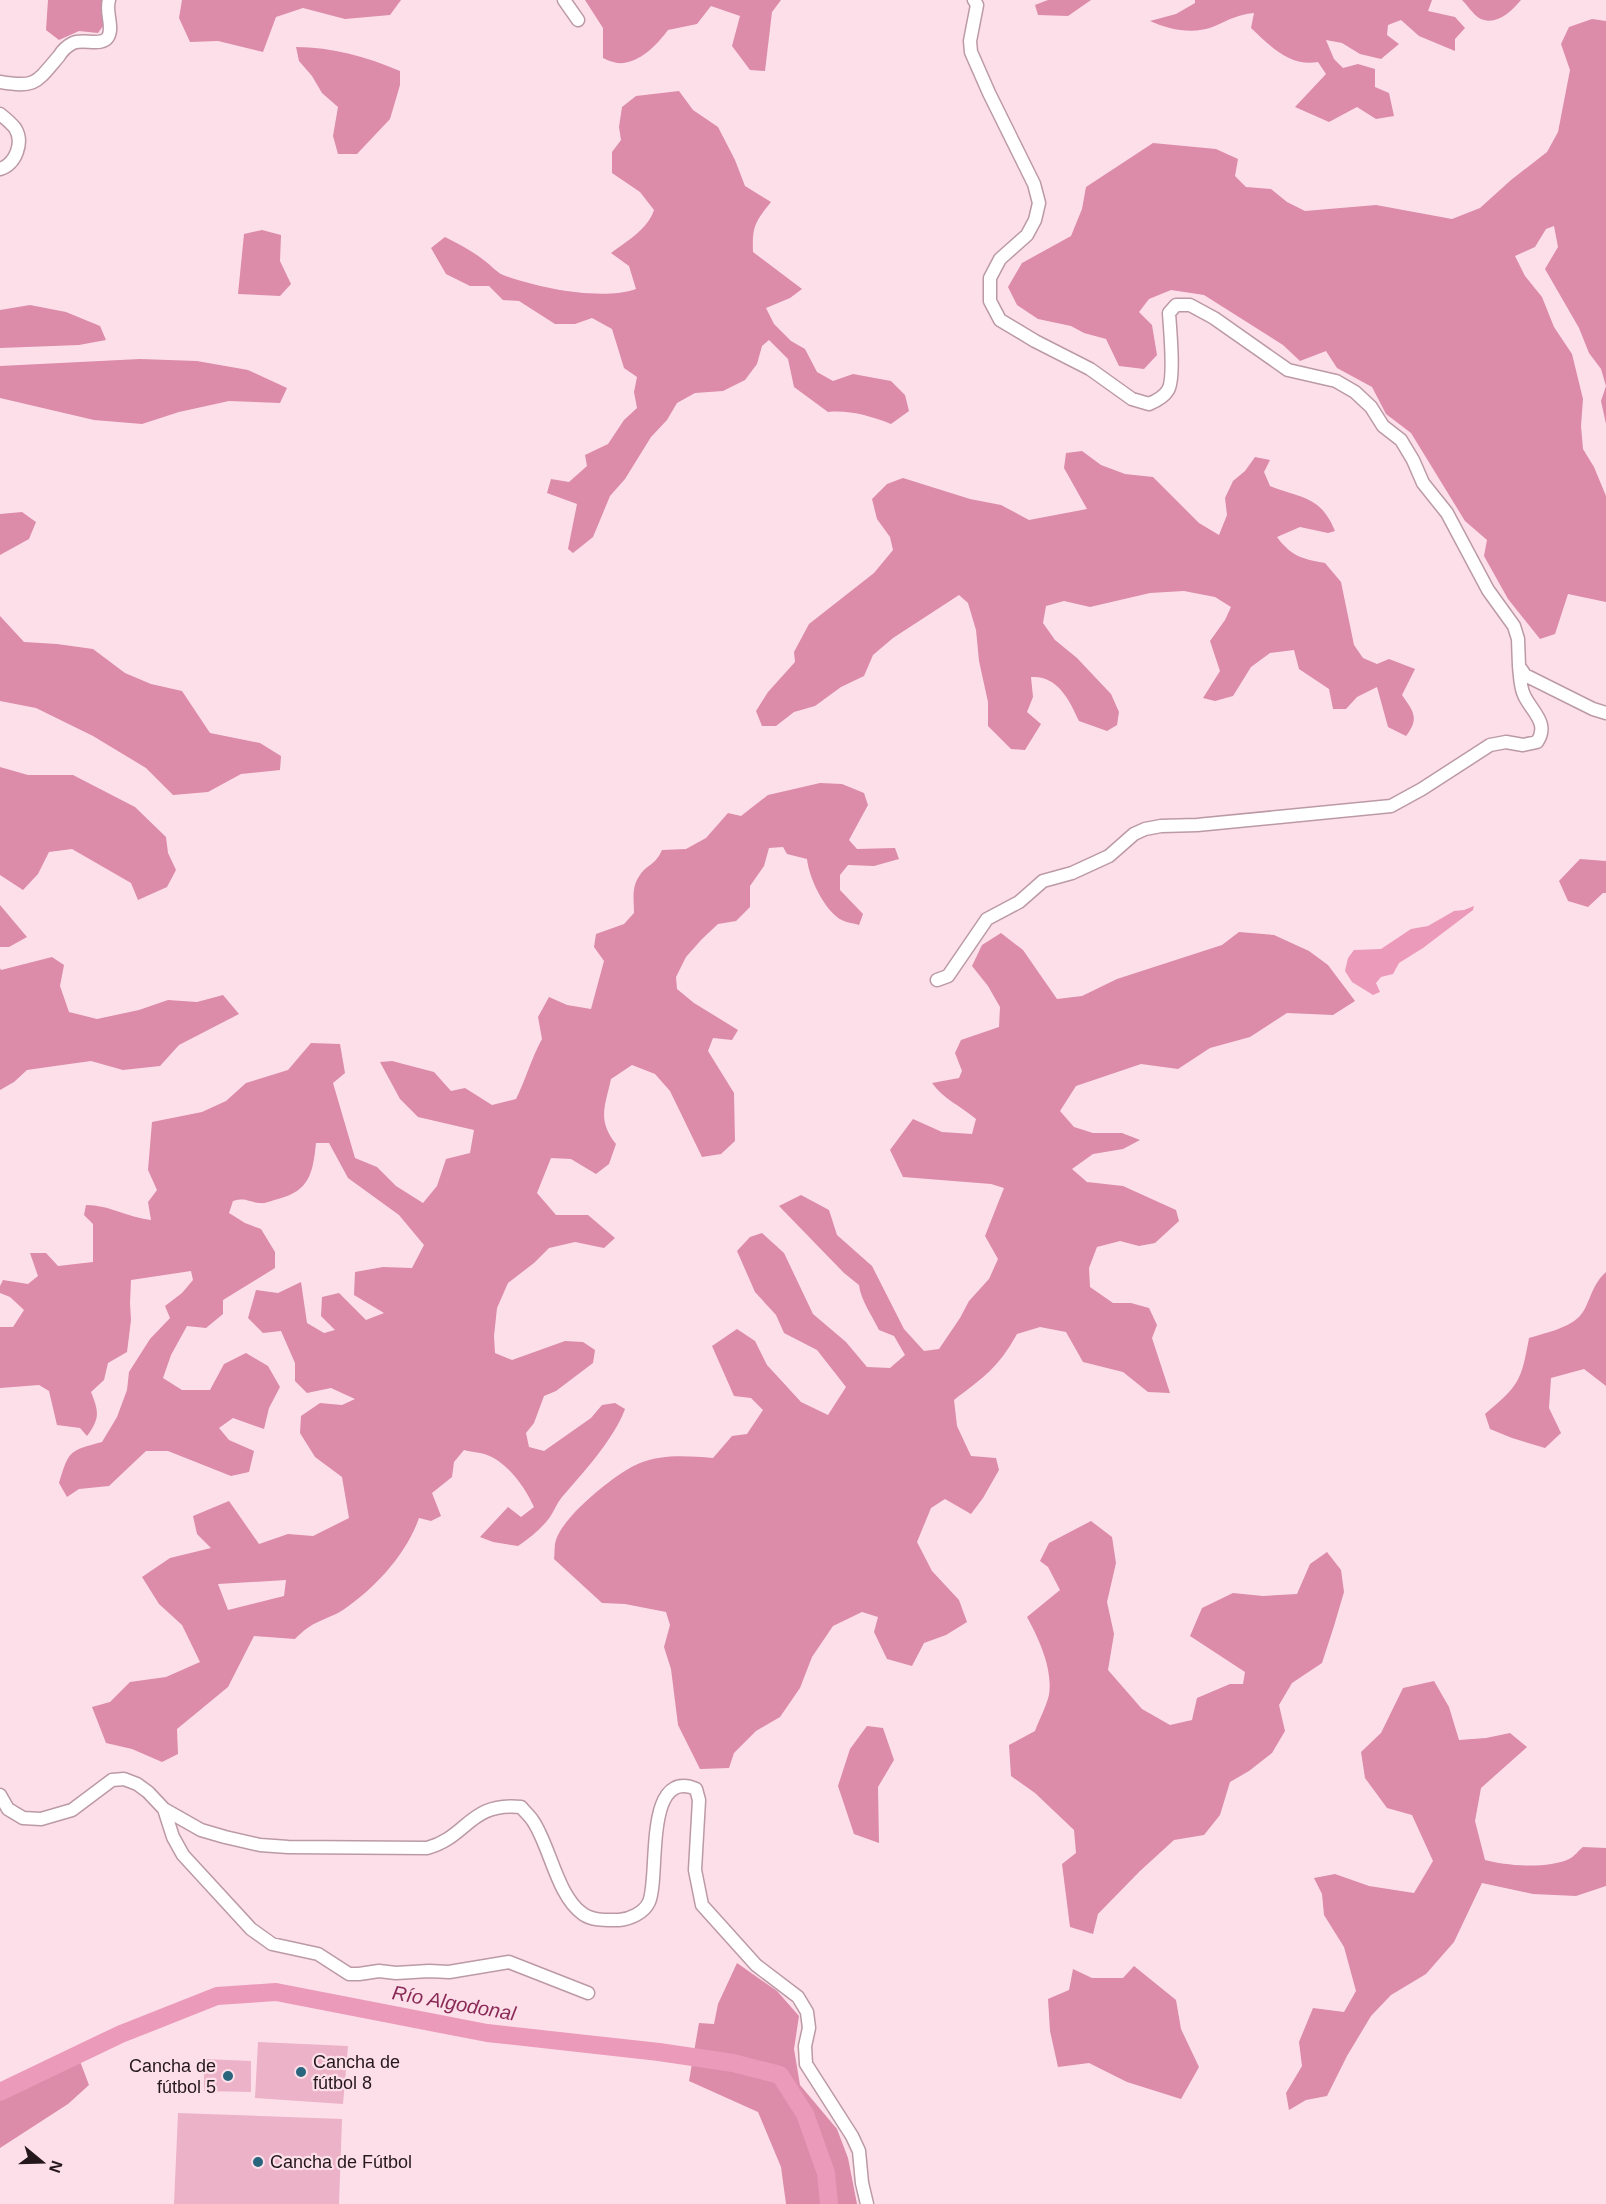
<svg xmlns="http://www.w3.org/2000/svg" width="1606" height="2204" viewBox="0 0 1606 2204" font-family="Helvetica,sans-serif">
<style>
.green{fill:#ecb2c7}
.forest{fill:#dc8ba9;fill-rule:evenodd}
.water{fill:#ec9ab9}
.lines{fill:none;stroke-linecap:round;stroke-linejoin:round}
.river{stroke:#ec9ab9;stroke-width:18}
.minor-casing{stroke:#bc9aa5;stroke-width:15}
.minor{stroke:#fff;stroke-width:12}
.poi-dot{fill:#29657c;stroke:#fddfe9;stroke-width:2}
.labels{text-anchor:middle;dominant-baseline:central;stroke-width:4.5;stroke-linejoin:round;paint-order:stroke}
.poi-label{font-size:18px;fill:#25181d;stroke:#fddfe9;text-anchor:start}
.water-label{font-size:20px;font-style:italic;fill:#8a2b57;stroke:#fddfe9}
</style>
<rect width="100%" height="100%" fill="#fddfe9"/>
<path class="green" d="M 258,2042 L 348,2046 L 343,2104 L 255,2098 Z
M 204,2059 L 251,2061 L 251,2092 L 204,2091 Z
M 178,2113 L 342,2119 L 339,2204 L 174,2204 Z"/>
<path class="forest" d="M 48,0 L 104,0 L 103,26 L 98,33 L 79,31 L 59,40 L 46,30 Z
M 182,0 L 401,0 L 390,15 L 345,19 L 303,8 L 276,17 L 263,52 L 218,41 L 190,42 L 179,18 Z
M 585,0 L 781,0 L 772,12 L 765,71 L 750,70 L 732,46 L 740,16 L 711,6 L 697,24 L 668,30 C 657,45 638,65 617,63 C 612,62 607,60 603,58 L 603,28 Z
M 1048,0 L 1091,0 L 1068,16 L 1038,15 L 1035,5 Z
M 1195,0 L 1432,0 L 1428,11 L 1455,17 L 1465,28 L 1455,39 L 1455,51 L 1419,36 L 1401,20 L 1388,25 L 1387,35 L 1399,44 L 1381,59 L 1360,54 L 1342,43 L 1326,40 L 1334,59 L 1343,68 L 1358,64 L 1375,69 L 1375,87 L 1389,93 L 1394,116 L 1376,119 L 1357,107 L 1329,122 L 1295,107 L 1326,74 L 1318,62 C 1290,67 1270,46 1251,28 L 1254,13 C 1236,15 1231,19 1215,26 C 1194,35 1170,30 1150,21 L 1176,14 L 1195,3 Z
M 1462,0 L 1521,0 C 1511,12 1495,27 1479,18 C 1473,14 1467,5 1462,0 Z
M 1592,19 L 1606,21 L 1606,424 L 1601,401 L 1606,386 L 1601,369 L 1589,353 L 1579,328 L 1545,269 L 1558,247 L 1554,226 L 1546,229 L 1535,247 L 1515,256 L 1525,276 L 1542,297 L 1554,327 L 1572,354 L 1583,399 L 1581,426 L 1583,449 L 1594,467 L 1606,496 L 1606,602 L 1568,594 L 1555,634 L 1540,639 L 1508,599 L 1484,556 L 1487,540 L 1465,521 L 1411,433 L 1386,414 L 1372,387 L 1337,368 L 1326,351 L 1300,361 L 1283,345 L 1204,295 L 1171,290 L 1149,299 L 1139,312 L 1152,325 L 1157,355 L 1144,369 L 1119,366 L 1106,339 L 1084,333 L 1071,326 L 1038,319 L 1017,305 L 1008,287 L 1022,263 L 1071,236 L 1082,209 L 1086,187 L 1153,143 L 1216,149 L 1238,159 L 1235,176 L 1246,187 L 1271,189 L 1287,202 L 1305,211 L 1376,205 L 1452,219 L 1480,208 L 1511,180 L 1547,152 L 1558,132 L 1570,70 L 1561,44 L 1569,27 Z
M 296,47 C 332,47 367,57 400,71 L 400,85 L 390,119 L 357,154 L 338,154 L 333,136 L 338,107 L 322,93 L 312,76 L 299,61 Z
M 679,91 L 693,110 L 718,127 L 735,160 L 745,186 L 771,202 C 755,222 752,226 753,252 L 802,289 L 790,298 L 766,308 L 774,324 L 791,341 L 805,349 L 817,372 L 833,381 L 853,374 L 891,381 L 905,395 L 909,411 L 891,424 C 870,416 850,410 828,412 L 794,387 L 788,359 L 769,340 L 762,346 L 757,364 L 745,380 L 723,391 L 695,393 L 677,403 L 667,420 L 651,437 L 625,479 L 610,496 L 593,537 L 573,553 L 568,549 L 577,504 L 547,493 L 551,479 L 569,482 L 587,466 L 585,455 L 608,444 L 624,420 L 637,408 L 634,392 L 637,377 L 624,368 L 612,329 L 592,318 L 575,324 L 555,324 L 519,301 L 503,300 L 489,286 L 470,286 L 446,274 L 431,248 L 445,237 C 458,244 473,251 485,261 C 491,265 496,272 503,275 C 538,288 601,301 636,289 L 629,266 L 611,253 C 627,241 648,229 654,210 L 640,192 L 612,173 L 612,152 L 621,140 L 619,127 L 622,107 L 636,96 Z
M 262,230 L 281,235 L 280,261 L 291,284 L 280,296 L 238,294 L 244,234 Z
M 30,305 L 66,312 L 100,326 L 106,340 L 79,345 L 0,348 L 0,310 Z
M 140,359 L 197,361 L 248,370 L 287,388 L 280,403 L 229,401 L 179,412 L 142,424 L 94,420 L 0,398 L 0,366 Z
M 1082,451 L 1101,465 L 1125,474 L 1153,477 L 1199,523 L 1219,535 L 1227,515 L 1225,498 L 1233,481 L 1245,471 L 1255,457 L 1270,460 L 1264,472 L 1270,486 C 1302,499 1320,495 1335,531 L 1328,533 L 1300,527 L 1277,537 C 1291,556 1302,559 1325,563 L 1341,582 L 1354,645 L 1363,658 L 1377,664 L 1389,659 L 1415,669 L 1402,695 C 1413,711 1420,718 1406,736 L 1388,727 L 1377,687 L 1357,697 L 1346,709 L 1333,709 L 1329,689 L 1299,669 L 1294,650 L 1270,653 L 1251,667 L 1233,696 L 1215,701 L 1203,698 L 1220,671 L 1210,641 L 1225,620 L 1231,607 L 1215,597 L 1184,591 L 1150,593 L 1090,607 L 1064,601 L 1046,606 L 1043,623 L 1055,640 L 1077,658 L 1111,694 L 1119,712 L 1117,725 L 1107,731 L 1079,721 C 1069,699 1057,675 1031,677 L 1033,697 L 1027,712 L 1041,724 L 1025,750 L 1011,749 L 988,726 L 988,702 L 979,661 L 976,630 L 968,603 L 959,595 L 893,638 L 873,655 L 864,676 L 841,687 L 815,706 L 794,712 L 776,726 L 762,726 L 756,711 L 768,692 L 795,662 L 794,652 L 809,624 L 874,573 L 893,550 L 890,537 L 877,519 L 872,499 L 887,484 L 903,478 L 970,499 L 1001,505 L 1029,520 L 1087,509 L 1064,468 L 1066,453 Z
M 22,512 L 36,522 L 29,539 L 0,555 L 0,514 Z
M 0,616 L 24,642 L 57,644 L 93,649 L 125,673 L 151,684 L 182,691 L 210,733 L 260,743 L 281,756 L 280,770 L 241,774 L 208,792 L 173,795 L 146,768 L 93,736 L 36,708 L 0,701 Z
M 0,767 L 28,775 L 73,775 L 135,807 L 166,837 L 168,853 L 176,870 L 167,887 L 138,900 L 131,883 L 72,849 L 49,852 L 38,874 L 23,890 L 0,875 Z
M 820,783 L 842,784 L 864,793 L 868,805 L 849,840 L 857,849 L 895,848 L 899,859 L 874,866 L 848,865 L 840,875 L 840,890 L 863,914 L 859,925 C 853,923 842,922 837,917 C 822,905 809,877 807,859 L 787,854 L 783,847 L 769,848 L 764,866 L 750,886 L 750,907 L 736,921 L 718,924 L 702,939 L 686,957 L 676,977 L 677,989 L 694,1003 L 738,1030 L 732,1040 L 713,1038 L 708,1051 L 734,1093 L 735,1141 L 721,1154 L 702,1157 L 670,1091 L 655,1074 L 632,1065 L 611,1079 C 605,1107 597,1120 616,1144 L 609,1164 L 596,1174 L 571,1159 L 551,1158 L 537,1193 L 556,1215 L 588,1215 L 615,1238 L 604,1248 L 575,1242 L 549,1248 L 534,1263 L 508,1283 L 497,1308 L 494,1336 L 495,1353 L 512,1360 L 565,1341 L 583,1342 L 595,1350 L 593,1363 L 556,1391 L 544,1396 L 534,1423 L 526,1433 L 529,1447 L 544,1451 L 591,1418 L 602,1405 L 615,1403 L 625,1409 C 614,1439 583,1473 562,1497 C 557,1503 554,1511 550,1517 C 541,1529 531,1537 518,1546 L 493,1542 L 480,1537 L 508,1507 L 521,1517 L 534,1507 C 525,1487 508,1463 487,1455 C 480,1452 471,1452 464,1450 L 454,1462 L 452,1477 L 432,1493 L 441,1516 L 431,1521 L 419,1518 C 406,1555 375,1588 343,1610 C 332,1617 319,1620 309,1627 C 304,1630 299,1635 295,1639 L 254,1636 L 228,1687 L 177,1729 L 178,1754 L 162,1762 L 132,1749 L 106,1743 L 92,1707 L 110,1702 L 130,1682 L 166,1677 L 200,1662 L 182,1625 L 159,1604 L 142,1577 L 170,1558 L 211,1548 L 197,1534 L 193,1516 L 229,1501 L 259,1544 L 288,1534 L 313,1536 L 349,1518 L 342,1477 L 315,1457 L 300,1433 L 301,1416 L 320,1403 L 342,1405 L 355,1399 L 331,1388 L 307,1393 L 295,1381 L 295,1363 L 281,1331 L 263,1333 L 248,1318 L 256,1290 L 278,1293 L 301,1282 L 307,1323 L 324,1333 L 335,1330 L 321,1316 L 322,1297 L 339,1293 L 366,1320 L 384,1313 L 354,1295 L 355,1272 L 383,1267 L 412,1268 L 424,1245 L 399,1215 L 348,1178 L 329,1143 L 316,1143 C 313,1172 310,1191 278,1199 C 273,1200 265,1204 260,1203 C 247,1202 247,1197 233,1201 L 229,1213 L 245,1223 L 261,1229 L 275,1252 L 275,1268 L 223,1300 L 223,1314 L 206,1328 L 187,1326 L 171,1355 L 163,1378 L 182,1390 L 210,1390 L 224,1364 L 246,1353 L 268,1366 L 280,1387 L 269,1408 L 264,1429 L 233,1418 L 219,1428 L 229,1440 L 254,1451 L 249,1472 L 231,1476 L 168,1451 L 146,1451 L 109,1486 L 79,1489 L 67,1497 L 59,1483 C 69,1450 69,1451 102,1442 L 117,1417 L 127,1390 L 129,1372 L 150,1339 L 170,1318 L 165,1306 L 182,1293 L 193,1280 L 191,1271 L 131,1280 L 130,1303 L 131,1320 L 127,1352 L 108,1363 L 104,1380 L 91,1392 C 99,1412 100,1418 87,1436 L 80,1428 L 57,1425 L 49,1391 L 39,1385 L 0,1388 L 0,1327 L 13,1327 L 24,1310 L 10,1297 L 0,1293 L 0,1286 L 3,1280 L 28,1284 L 38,1276 L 30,1253 L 46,1253 L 58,1266 L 93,1262 L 93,1224 L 84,1215 L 86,1205 C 109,1205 127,1217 151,1220 L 148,1202 L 157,1190 L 148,1170 L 152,1122 L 202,1112 L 226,1101 L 246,1083 L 288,1070 L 311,1043 L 340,1044 L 345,1073 L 333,1083 L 355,1158 L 377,1167 L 396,1186 L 423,1203 L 437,1186 L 446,1159 L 470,1153 L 474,1130 L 418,1117 L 400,1099 L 380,1062 L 392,1061 L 434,1072 L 451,1091 L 465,1088 L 492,1105 L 516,1099 C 526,1079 531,1059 542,1039 L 538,1017 L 549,997 L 567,1005 L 591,1009 L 604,961 L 594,947 L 596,934 L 624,924 L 634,913 C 634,900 631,887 640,875 C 647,864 655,866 662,850 L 686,849 L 706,838 L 728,813 L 741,816 L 768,795 ZM 286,1580 L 284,1596 L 228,1610 L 218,1584 Z
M 1580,859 L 1606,861 L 1606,893 L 1603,893 L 1588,907 L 1568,901 L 1559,881 Z
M 0,905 L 27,937 L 9,947 L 0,947 Z
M 1239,932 L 1274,935 L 1309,951 L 1328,965 L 1355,1001 L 1333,1015 L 1287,1013 L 1250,1037 L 1210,1048 L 1178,1069 L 1141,1064 L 1076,1086 L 1060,1111 L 1074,1127 L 1093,1133 L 1122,1133 L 1140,1140 L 1123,1149 L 1093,1154 L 1072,1169 L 1087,1182 L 1123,1186 L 1176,1210 L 1179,1221 L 1155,1243 L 1139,1246 L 1120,1241 L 1097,1247 L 1089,1268 L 1090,1287 L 1113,1303 L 1131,1303 L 1149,1308 L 1157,1325 L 1152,1338 L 1170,1393 L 1148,1392 L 1123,1372 L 1083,1362 L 1066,1332 L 1040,1327 L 1017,1334 C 998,1368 984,1377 954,1400 L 957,1426 L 971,1456 L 996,1458 L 999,1470 L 983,1498 L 971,1514 L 945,1499 L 931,1508 L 917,1542 L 932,1571 L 959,1600 L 967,1622 L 946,1635 L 924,1643 L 912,1666 L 887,1659 L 874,1632 L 878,1617 L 862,1612 L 833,1626 L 812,1657 L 800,1688 L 780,1717 L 756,1731 L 734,1753 L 729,1768 L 700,1769 L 678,1725 L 671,1669 L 664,1647 L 670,1625 L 666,1612 L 625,1604 L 602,1603 L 554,1559 C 555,1553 554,1546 556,1540 C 563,1516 617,1472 640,1463 C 663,1454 688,1456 713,1458 L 732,1436 L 747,1434 L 763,1410 L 751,1398 L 734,1396 L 712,1346 L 737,1329 L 755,1341 L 767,1365 L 801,1402 L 828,1415 L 846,1387 L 817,1350 L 784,1333 L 776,1315 L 755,1292 L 737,1251 L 750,1237 L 762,1233 L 784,1253 L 813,1314 L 846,1342 L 867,1367 L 890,1368 L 905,1355 L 894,1336 L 879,1330 C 872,1315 861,1301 859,1285 L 844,1273 L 779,1206 L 801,1195 L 829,1210 L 837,1235 L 872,1266 L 904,1329 L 924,1351 L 939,1349 L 960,1318 L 969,1301 L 989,1279 L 998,1259 L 985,1236 L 1004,1188 L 991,1184 L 903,1177 L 890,1150 L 913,1119 L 942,1132 L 972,1134 L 976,1119 C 961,1106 943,1099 932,1083 L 959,1078 L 962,1071 L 955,1053 L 961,1040 L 999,1027 L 1000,1007 L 988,986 L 972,966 L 982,945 L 1001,933 L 1023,950 L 1057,999 L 1082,996 L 1117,979 L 1222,945 Z
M 52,957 L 64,965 L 60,986 L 69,1012 L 97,1019 L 139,1010 L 168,1000 L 197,1002 L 223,995 L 239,1014 L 179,1045 L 160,1066 L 123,1070 L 91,1061 L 55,1066 L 27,1070 L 14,1082 L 0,1090 L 0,968 L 1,970 Z
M 1606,1272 L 1606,1386 L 1584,1369 L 1551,1378 L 1549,1408 L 1561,1433 L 1545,1448 L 1512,1438 L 1490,1429 L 1485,1414 C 1519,1385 1521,1382 1529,1338 C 1545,1333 1566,1329 1579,1317 C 1590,1306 1590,1286 1606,1272 Z
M 1091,1521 L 1112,1537 L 1116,1563 L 1107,1602 L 1114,1634 L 1108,1670 L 1142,1709 L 1170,1725 L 1192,1720 L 1197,1698 L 1230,1684 L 1243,1684 L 1245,1672 L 1190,1636 L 1202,1608 L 1233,1593 L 1263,1596 L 1297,1594 L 1310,1564 L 1327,1552 L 1341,1570 L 1344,1592 L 1334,1626 L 1322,1663 L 1292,1683 L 1279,1705 L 1285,1731 L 1272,1753 L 1249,1771 L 1230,1782 L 1220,1815 L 1204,1835 L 1174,1840 L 1140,1871 L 1098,1914 L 1093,1934 L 1070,1927 L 1062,1864 L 1076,1853 L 1074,1830 L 1035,1793 L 1011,1776 L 1009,1745 L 1035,1731 C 1039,1720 1046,1707 1049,1695 C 1053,1669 1039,1639 1027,1617 L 1060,1590 L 1048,1567 L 1040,1561 L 1049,1543 Z
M 1434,1681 L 1449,1707 L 1459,1740 L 1486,1738 L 1510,1733 L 1527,1747 L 1481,1788 L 1475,1821 L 1485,1860 C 1507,1866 1548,1869 1569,1859 C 1574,1857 1579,1850 1583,1847 L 1606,1848 L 1606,1886 L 1576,1896 L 1533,1894 L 1482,1883 L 1454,1942 L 1426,1974 L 1391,1995 L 1371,2016 L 1347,2056 L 1327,2096 L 1306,2100 L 1289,2110 L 1286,2093 L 1302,2066 L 1299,2042 L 1313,2008 L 1344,2012 L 1356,1991 L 1344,1947 L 1324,1915 L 1322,1894 L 1314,1878 L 1335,1874 L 1369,1886 L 1414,1893 L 1433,1861 L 1412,1815 L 1387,1808 L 1365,1778 L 1361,1752 L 1381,1733 L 1403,1688 Z
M 867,1726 L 883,1728 L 894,1760 L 878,1787 L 879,1843 L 854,1834 L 838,1786 L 850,1749 Z
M 737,1963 L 777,1991 L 799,2016 L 794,2049 L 800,2085 L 837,2129 L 848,2158 L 857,2204 L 786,2204 L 781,2167 L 758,2112 L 689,2081 L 699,2023 L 714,2024 L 718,2004 Z
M 1134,1966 L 1176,2000 L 1181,2029 L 1199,2067 L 1181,2099 L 1127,2082 L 1089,2063 L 1058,2067 L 1050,2031 L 1048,1999 L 1069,1990 L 1073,1969 L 1092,1978 L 1123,1978 Z
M 78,2056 L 89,2085 L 68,2104 L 0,2148 L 0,2094 Z"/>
<path class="water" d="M 1474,906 L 1473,910 L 1423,948 L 1399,963 L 1393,974 L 1381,977 L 1376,983 L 1380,992 L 1373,995 L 1352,982 L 1345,971 L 1348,958 L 1354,950 L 1381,949 L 1411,929 L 1428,926 L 1454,911 L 1464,910 Z"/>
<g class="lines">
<path class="river" d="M 0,2092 L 121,2034 L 217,1996 L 276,1992 L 487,2033 L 659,2052 L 733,2063 L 780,2075 L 805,2114 L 826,2173 L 829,2204"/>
<g class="minor-casing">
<path id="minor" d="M 564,0 L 578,20
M 974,0 L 977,5 L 970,41 L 971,52 L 989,93 L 1034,184 L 1039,203 L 1035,220 L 1027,235 L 1000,259 L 990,278 L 990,301 L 1000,320 L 1035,341 L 1090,369 L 1132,399 L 1149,404 C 1156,401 1164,397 1168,390 C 1175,379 1170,328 1169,313 L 1176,305 L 1190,305 L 1214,318 L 1288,370 L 1336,381 L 1355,392 L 1371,407 L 1383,426 L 1401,440 L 1413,460 L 1423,483 L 1447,513 L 1488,590 L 1514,626 L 1518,639 L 1519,666 L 1525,675 L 1593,709 L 1606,713
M 0,82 C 36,88 36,83 59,56 C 62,51 67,46 73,43 C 83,38 102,47 108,37 C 114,27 105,12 109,0
M 0,114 C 5,118 11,123 15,128 C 24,142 16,164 0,169
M 937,980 L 948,976 L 987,919 L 1019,902 L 1043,881 L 1072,873 L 1109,856 L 1134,834 L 1145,829 L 1161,826 L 1197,825 L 1391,806 L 1422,789 L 1490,745 L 1506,742 L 1523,745 L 1537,742 C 1550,723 1531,711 1524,695 C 1520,687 1520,675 1519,666
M 0,1795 L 8,1809 L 23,1818 L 41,1819 L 72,1810 L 112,1780 L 124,1779 L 137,1784 L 148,1792 L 164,1809 L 201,1830 L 225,1837 L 260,1845 L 288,1847 L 427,1848 C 468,1837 469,1802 521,1807 C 525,1812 530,1816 533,1821 C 550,1846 557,1896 583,1914 C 593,1921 607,1920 619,1920 C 630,1919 644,1913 649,1902 C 660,1877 643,1767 696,1789 L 699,1800 L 695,1870 L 702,1905 L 756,1965 L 798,1997 L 807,2012 L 809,2028 L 805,2046 L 806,2064 L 852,2136 L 859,2151 L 862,2183 L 867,2204
M 164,1809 L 173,1837 L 183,1855 L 251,1929 L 272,1944 L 318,1954 L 349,1974 L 359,1974 L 379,1971 L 396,1973 L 429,1971 L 449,1972 L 509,1962 L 588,1993"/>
</g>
<use href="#minor" class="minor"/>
</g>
<g class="poi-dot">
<circle cx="301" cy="2072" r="6"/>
<circle cx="228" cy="2076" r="6"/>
<circle cx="258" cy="2162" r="6"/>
</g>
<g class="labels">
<g class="poi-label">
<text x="313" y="2062">Cancha de<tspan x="313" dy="21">fútbol 8</tspan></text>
<text x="216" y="2066" text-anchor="end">Cancha de<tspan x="216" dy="21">fútbol 5</tspan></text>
<text x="270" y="2162">Cancha de Fútbol</text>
</g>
<g class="water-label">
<text transform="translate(454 2003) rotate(10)">Río Algodonal</text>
</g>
</g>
<g transform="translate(42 2162) rotate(109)" stroke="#fddfe9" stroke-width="4.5" paint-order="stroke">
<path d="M0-4.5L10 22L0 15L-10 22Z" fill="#25181d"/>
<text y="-9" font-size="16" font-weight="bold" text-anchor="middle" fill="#25181d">N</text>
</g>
</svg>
